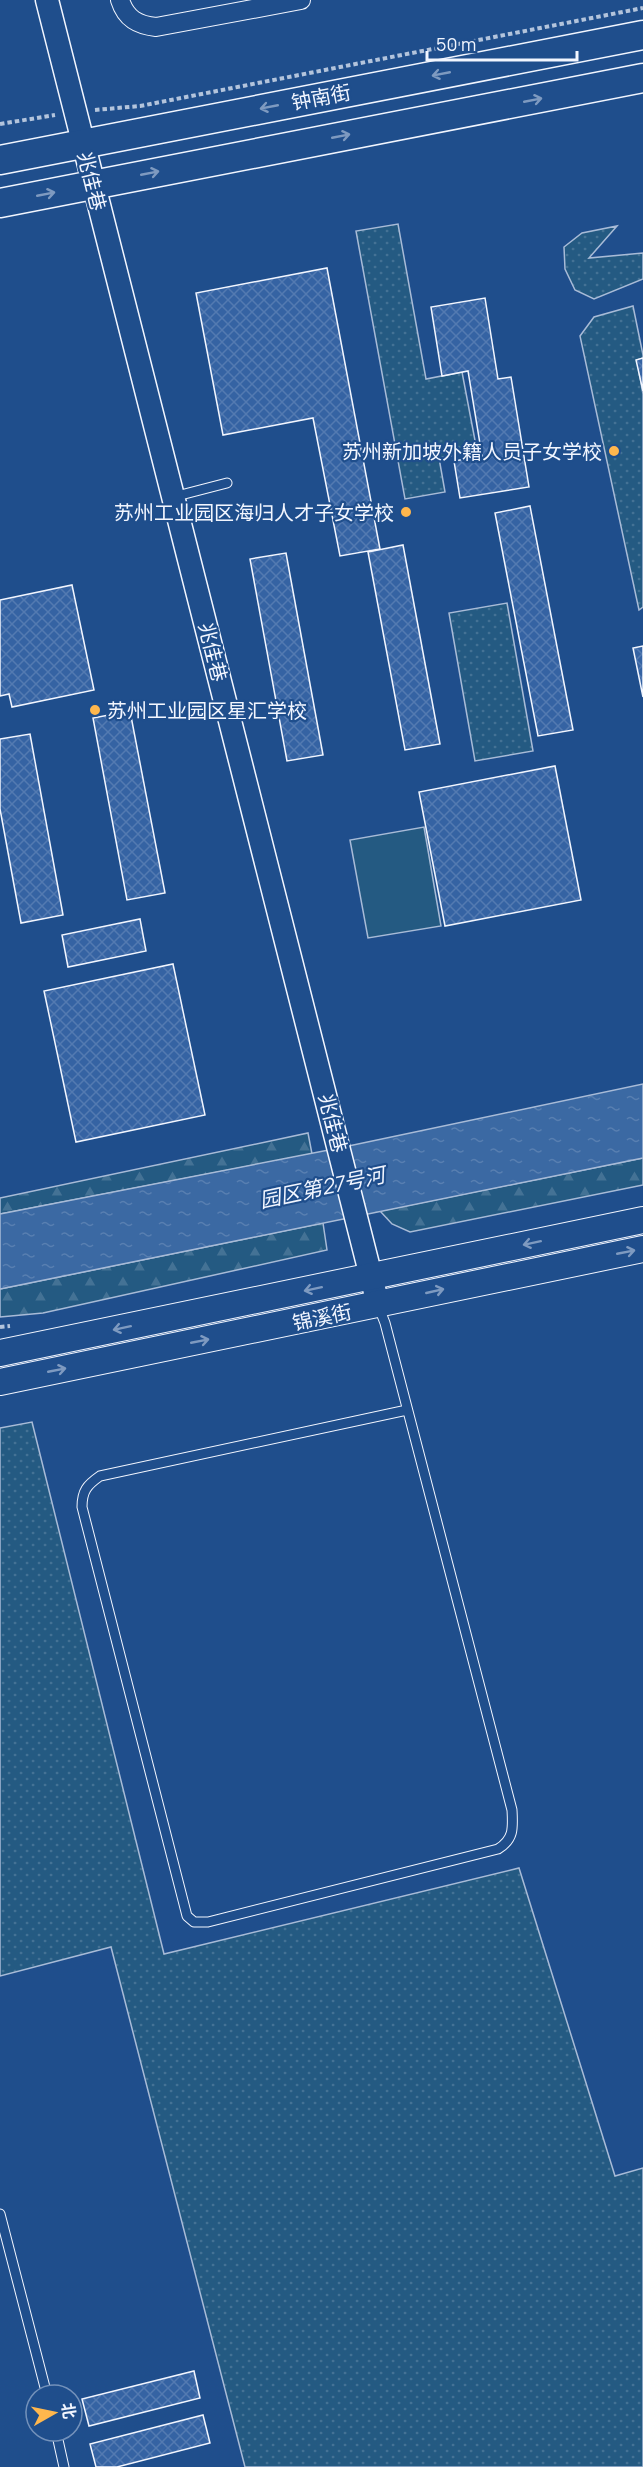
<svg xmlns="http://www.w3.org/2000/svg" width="643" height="2467" viewBox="0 0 643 2467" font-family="Manrope,'Noto Sans SC',sans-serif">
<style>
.grass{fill:url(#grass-dots);stroke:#a8bbd7;stroke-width:1.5}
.forest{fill:url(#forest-firs);stroke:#a8bbd7;stroke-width:1.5}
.pitch{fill:#245a82;stroke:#a8bbd7;stroke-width:1.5}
.water{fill:url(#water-ripples);stroke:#a8bbd7;stroke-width:1.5}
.building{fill:url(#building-cross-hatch);stroke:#f2f6ff;stroke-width:1.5}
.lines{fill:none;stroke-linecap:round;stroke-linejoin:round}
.service-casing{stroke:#f2f6ff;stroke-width:11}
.minor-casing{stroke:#f2f6ff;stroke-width:20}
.tertiary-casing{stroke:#f2f6ff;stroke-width:25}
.secondary-casing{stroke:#f2f6ff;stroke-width:28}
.primary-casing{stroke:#f2f6ff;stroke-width:31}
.path{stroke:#b3c4dc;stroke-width:4;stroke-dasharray:4.5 3;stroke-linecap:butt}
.service{stroke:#1f4e8c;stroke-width:9}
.minor{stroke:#1f4e8c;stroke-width:18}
.tertiary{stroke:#1f4e8c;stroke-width:22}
.secondary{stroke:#1f4e8c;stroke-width:26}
.primary{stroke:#1f4e8c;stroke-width:28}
.oneway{stroke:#7e9ac0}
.poi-dot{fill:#ffb74d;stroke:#1f4e8c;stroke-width:2}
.labels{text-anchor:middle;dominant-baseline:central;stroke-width:4.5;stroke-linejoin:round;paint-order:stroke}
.street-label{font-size:20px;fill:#f2f6ff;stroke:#1f4e8c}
.poi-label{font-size:20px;fill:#f2f6ff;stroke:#1f4e8c;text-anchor:end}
.water-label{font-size:21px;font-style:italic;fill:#f2f6ff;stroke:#1f4e8c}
</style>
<defs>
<pattern id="grass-dots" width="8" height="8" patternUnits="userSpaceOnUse" patternTransform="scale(1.5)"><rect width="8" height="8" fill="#245a82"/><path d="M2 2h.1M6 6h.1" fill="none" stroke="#447295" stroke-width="1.8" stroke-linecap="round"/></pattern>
<pattern id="forest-firs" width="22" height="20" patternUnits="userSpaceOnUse" patternTransform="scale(1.5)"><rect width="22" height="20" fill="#245a82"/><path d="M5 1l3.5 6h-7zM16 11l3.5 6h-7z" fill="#447295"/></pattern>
<pattern id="water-ripples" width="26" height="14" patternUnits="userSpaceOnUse" patternTransform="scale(1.5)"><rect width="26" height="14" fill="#3b69a3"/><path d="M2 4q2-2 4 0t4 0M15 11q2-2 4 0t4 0" fill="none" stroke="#587fb1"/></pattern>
<pattern id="building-cross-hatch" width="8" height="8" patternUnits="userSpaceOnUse" patternTransform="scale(1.5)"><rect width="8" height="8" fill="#3563a3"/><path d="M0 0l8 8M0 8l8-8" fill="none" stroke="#537ab1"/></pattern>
</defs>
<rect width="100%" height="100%" fill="#1f4e8c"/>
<path class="grass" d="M 398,224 L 426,379 L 462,372 L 477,451 L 439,458 L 445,492 L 405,499 L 356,231 Z
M 617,226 L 589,258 L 643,253 L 643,279 L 594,299 L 575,290 L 565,269 L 564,247 L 582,233 Z
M 633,306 L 643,355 L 643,358 L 637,360 L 643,394 L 643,607 L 639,610 L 580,336 L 594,317 Z
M 507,603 L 533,751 L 475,761 L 449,613 Z
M 32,1422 L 164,1954 L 519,1868 L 615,2176 L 643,2168 L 643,2467 L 245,2467 L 111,1947 L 0,1976 L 0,1428 Z"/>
<path class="forest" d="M 308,1133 L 312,1154 L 0,1214 L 0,1198 Z
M 643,1158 L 643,1185 L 410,1232 L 392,1224 L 380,1211 Z
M 323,1223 L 327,1250 L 43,1313 L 0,1317 L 0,1289 Z"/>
<path class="pitch" d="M 424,827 L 441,926 L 368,938 L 350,840 Z"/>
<path class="water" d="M 643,1084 L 643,1158 L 0,1289 L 0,1214 L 339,1148 Z"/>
<path class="building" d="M 327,268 L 380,549 L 340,556 L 313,418 L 223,435 L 196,293 Z
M 485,298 L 498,379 L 511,377 L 529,487 L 460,498 L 454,461 L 482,456 L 468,371 L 442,376 L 431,307 Z
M 643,358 L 643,391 L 636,360 Z
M 530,506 L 573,730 L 538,736 L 495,513 Z
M 403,545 L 440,744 L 405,750 L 368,552 Z
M 286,553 L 323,755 L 287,761 L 250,559 Z
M 72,585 L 94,690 L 12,707 L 9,694 L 0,696 L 0,600 Z
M 643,646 L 643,697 L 633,648 Z
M 130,711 L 165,893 L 127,900 L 93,718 Z
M 30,734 L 63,915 L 21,923 L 0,809 L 0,739 Z
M 555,766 L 581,900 L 445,926 L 419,792 Z
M 140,919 L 146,951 L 68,967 L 62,935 Z
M 173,964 L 205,1115 L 76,1142 L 44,991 Z
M 194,2371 L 200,2398 L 89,2426 L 82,2399 Z
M 203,2415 L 210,2443 L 117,2467 L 96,2467 L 90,2444 Z"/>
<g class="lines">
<g class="service-casing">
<path id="service" d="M 173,497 L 227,483
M 378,1305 L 385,1323 L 512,1810 C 513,1828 514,1839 498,1849 L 208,1922 L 194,1922 L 187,1916 L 82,1507 C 82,1491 87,1485 100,1476 L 407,1410
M 0,2214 L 47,2395
M 56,2431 L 64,2467"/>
</g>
<g class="minor-casing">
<path id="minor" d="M 120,0 C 126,19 138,25 156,27 L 301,0"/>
</g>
<g class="tertiary-casing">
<path id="tertiary" d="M 47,0 L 378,1304"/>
</g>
<g class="secondary-casing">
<path id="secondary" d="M 0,1353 L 643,1220
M 0,1382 L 643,1249"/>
</g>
<g class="primary-casing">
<path id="primary" d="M 0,160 L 643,35
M 0,203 L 643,78"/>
</g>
<path class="path" d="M 95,110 L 140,106 L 643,8
M 0,124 L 55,115
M 0,1327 L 10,1326"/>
<use href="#service" class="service"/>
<use href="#minor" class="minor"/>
<use href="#tertiary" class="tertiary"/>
<use href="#secondary" class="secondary"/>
<use href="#primary" class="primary"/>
</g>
<defs><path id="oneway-shaft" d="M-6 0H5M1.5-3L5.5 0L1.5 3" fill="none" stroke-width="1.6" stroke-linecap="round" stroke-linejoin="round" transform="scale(1.5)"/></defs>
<g class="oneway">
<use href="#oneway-shaft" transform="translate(441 74) rotate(169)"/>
<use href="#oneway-shaft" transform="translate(533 100) rotate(-11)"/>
<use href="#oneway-shaft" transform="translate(269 107) rotate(169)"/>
<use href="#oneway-shaft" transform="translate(341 136) rotate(-11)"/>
<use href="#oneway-shaft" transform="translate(150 173) rotate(-11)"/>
<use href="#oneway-shaft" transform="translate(46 194) rotate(-11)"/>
<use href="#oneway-shaft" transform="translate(532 1243) rotate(168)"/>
<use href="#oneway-shaft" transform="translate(626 1252) rotate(-11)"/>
<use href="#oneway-shaft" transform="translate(313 1289) rotate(168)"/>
<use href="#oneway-shaft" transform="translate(435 1291) rotate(-13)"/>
<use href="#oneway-shaft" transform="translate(122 1328) rotate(168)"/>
<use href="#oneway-shaft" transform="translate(200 1341) rotate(-11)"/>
<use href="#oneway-shaft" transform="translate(57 1370) rotate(-11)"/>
</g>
<g class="poi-dot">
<circle cx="614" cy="451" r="6"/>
<circle cx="406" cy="512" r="6"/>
<circle cx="95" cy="710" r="6"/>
</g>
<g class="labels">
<g class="street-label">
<text transform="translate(321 97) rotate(-11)">钟南街</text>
<text transform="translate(92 181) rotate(76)">兆佳巷</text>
<text transform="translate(213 652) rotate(76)">兆佳巷</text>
<text transform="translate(333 1123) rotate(76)">兆佳巷</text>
<text transform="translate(322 1317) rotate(-12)">锦溪街</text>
</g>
<g class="poi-label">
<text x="602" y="451">苏州新加坡外籍人员子女学校</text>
<text x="394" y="512">苏州工业园区海归人才子女学校</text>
<text x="107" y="710" text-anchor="start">苏州工业园区星汇学校</text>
</g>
<g class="water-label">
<text transform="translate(322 1187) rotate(-12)">园区第27号河</text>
</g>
</g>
<g transform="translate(54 2413) rotate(81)"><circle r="28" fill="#1f4e8c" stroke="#7391ba" stroke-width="1.5"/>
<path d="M0-4.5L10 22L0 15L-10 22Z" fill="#ffb74d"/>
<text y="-9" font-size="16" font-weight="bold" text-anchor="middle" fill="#f2f6ff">北</text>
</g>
<path d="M427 51v9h150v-9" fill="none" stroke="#f2f6ff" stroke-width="3"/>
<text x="436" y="51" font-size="18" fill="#f2f6ff" stroke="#1f4e8c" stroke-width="4.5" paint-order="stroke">50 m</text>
</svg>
